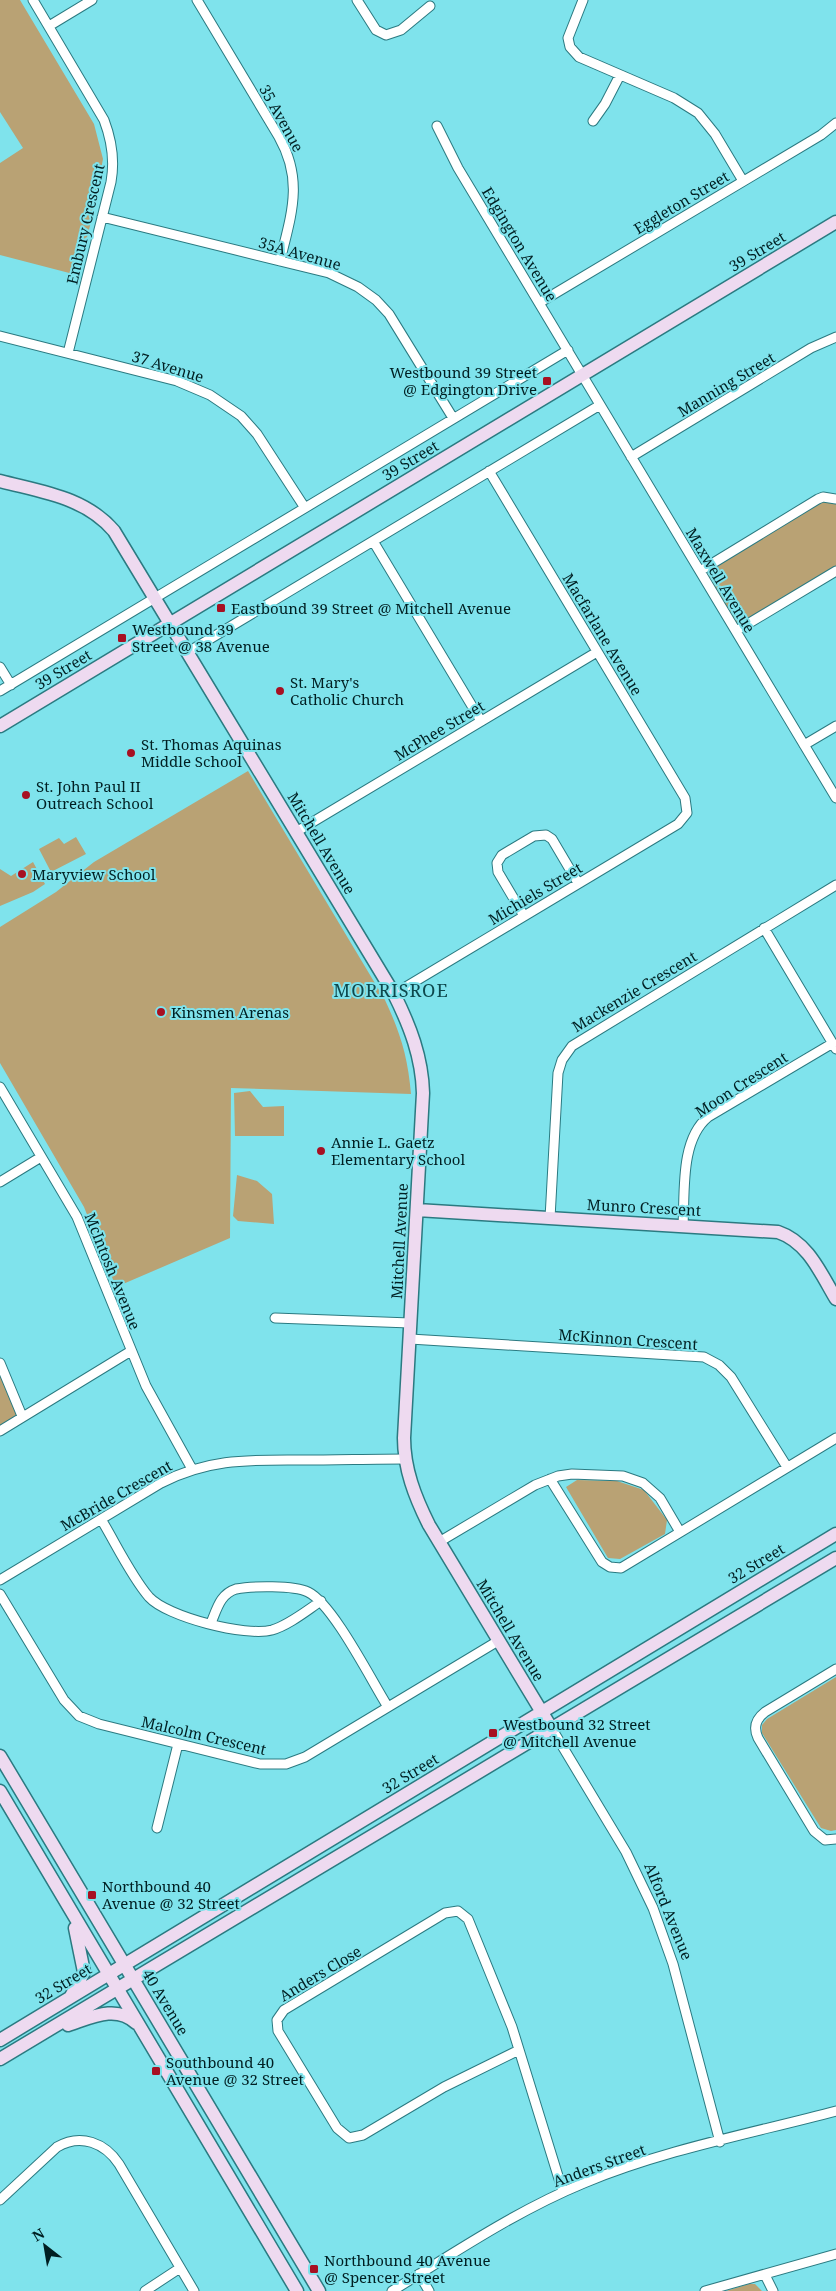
<svg xmlns="http://www.w3.org/2000/svg" width="836" height="2291" viewBox="0 0 836 2291" font-family="'Noto Serif',serif">
<style>
.green{fill:#b9a274}
.lines{fill:none;stroke-linecap:round;stroke-linejoin:round}
.street-casing{stroke:#2b7a81;stroke-width:11}
.secondary-casing{stroke:#2b7a81;stroke-width:15}
.street{stroke:#fff;stroke-width:9}
.secondary{stroke:#eedaf0;stroke-width:12}
.poi-dot{fill:#a71022;stroke:#7fe3ec;stroke-width:2}
.labels{text-anchor:middle;dominant-baseline:central;stroke-width:4;stroke-linejoin:round;paint-order:stroke}
.street-label{font-size:15px;fill:#001f22;stroke:#7fe3ec}
.poi-label{font-size:15px;fill:#001f22;stroke:#7fe3ec;text-anchor:start}
.quarter-label{font-size:18px;letter-spacing:1px;fill:#0e484d;stroke:#7fe3ec}
</style>
<rect width="100%" height="100%" fill="#7fe3ec"/>
<path class="green" d="M 0,0 L 20,0 L 94,124 L 103,159 L 91,222 L 77,275 L 0,255 L 0,163 L 23,148 L 0,112 Z
M 818,499 L 836,499 L 836,571 L 736,631 L 700,571 Z
M 248,771 L 385,1000 C 400,1032 408,1057 411,1094 L 231,1088 L 230,1238 L 116,1287 L 84,1207 L 0,1063 L 0,927 L 56,892 L 94,862 Z
M 76,837 L 86,854 L 51,872 L 39,849 L 59,838 L 64,844 Z
M 33,862 L 45,884 L 33,892 L 0,906 L 0,869 L 11,876 Z
M 250,1091 L 263,1107 L 284,1106 L 284,1136 L 235,1136 L 234,1093 Z
M 237,1175 L 257,1181 L 272,1194 L 274,1224 L 238,1221 L 233,1216 Z
M 0,1363 L 22,1416 L 0,1431 Z
M 577,1480 L 617,1481 L 644,1490 L 667,1520 L 665,1534 L 620,1559 L 608,1558 L 566,1487 Z
M 836,1677 L 836,1830 L 831,1831 L 821,1828 L 762,1733 L 762,1725 L 767,1719 Z
M 749,2284 L 755,2284 L 762,2291 L 726,2291 Z"/>
<g class="lines">
<g class="street-casing">
<path id="street" d="M 33,0 L 104,120 C 112,141 115,160 111,182 L 68,353
M 197,0 L 279,137 C 304,181 291,215 280,261
M 357,0 L 376,30 L 386,35 L 401,30 L 430,6
M 583,0 L 568,38 L 570,47 L 579,57 L 674,98 L 698,113 L 715,134 L 743,181
M 49,26 L 92,0
M 593,121 L 605,104 L 620,75
M 437,126 L 458,168 L 836,798
M 102,217 L 329,273 L 358,287 L 376,300 L 389,314 L 453,418
M 539,303 L 821,135 L 836,123
M 0,336 L 177,381 L 210,395 L 241,416 L 257,434 L 305,508
M 631,457 L 811,348 L 836,337
M 373,541 L 481,721
M 700,571 L 818,499 L 823,497 L 836,499
M 736,631 L 836,571
M 188,652 L 600,405
M 0,667 L 11,685
M 0,691 L 568,350
M 804,745 L 836,726
M 296,832 L 597,652
M 524,916 L 498,872 L 497,863 L 502,855 L 534,836 L 546,835 L 552,839 L 578,883
M 764,928 L 836,1049
M 394,994 L 678,824 L 687,813 L 685,798 L 489,471
M 0,1087 L 77,1217 L 146,1386 L 192,1469
M 0,1182 L 41,1157
M 550,1218 L 558,1073 L 562,1060 L 572,1046 L 836,885
M 683,1225 C 685,1192 680,1140 708,1117 L 833,1043
M 275,1318 L 410,1323
M 410,1339 L 704,1357 L 719,1365 L 731,1377 L 787,1467
M 0,1363 L 22,1416
M 0,1431 L 131,1351
M 550,1479 L 602,1562 L 610,1567 L 621,1568 L 836,1438
M 101,1519 C 116,1544 131,1576 149,1597 C 167,1617 246,1637 272,1630 C 289,1625 306,1611 321,1601
M 439,1542 L 535,1485 L 558,1476 L 572,1474 L 623,1476 L 643,1483 L 660,1498 L 680,1532
M 0,1580 L 161,1483 C 209,1458 250,1460 302,1460 C 336,1460 371,1459 405,1459
M 0,1594 L 64,1700 L 79,1716 L 99,1724 L 260,1764 L 286,1764 L 305,1757 L 498,1641
M 211,1623 C 217,1609 220,1594 236,1589 C 251,1586 294,1585 308,1592 C 333,1604 371,1680 388,1707
M 836,1669 L 765,1712 C 756,1719 753,1727 758,1738 L 814,1831 L 825,1840 L 836,1839
M 552,1729 L 626,1852 L 653,1908 L 673,1964 L 720,2142
M 157,1828 L 178,1744
M 519,2050 L 444,2087 L 363,2135 L 349,2138 L 337,2128 L 278,2031 L 277,2020 L 284,2010 L 445,1913 L 458,1911 L 468,1919 L 512,2027 L 563,2192
M 0,2200 L 57,2147 C 81,2133 105,2143 119,2164 L 194,2291
M 419,2274 L 429,2291
M 765,2275 L 773,2291
M 145,2291 L 180,2268
M 392,2291 C 454,2253 516,2211 584,2183 C 663,2150 753,2133 836,2111
M 705,2291 L 836,2254"/>
</g>
<g class="secondary-casing">
<path id="secondary" d="M 0,481 C 42,492 85,497 114,531 L 394,994 C 410,1026 422,1057 423,1093 L 404,1438 C 404,1469 415,1497 429,1525 L 552,1729
M 0,726 L 836,222
M 417,1210 L 778,1232 C 808,1242 821,1274 836,1299
M 0,1756 L 319,2291
M 0,1791 L 297,2291
M 71,1996 L 84,1972 L 75,1928
M 68,2025 C 90,2018 116,2004 136,2023
M 0,2040 L 836,1534
M 0,2059 L 836,1558"/>
</g>
<use href="#street" class="street"/>
<use href="#secondary" class="secondary"/>
</g>
<g class="poi-dot">
<rect x="542" y="376" width="10" height="10" rx="2.5"/>
<rect x="216" y="603" width="10" height="10" rx="2.5"/>
<rect x="117" y="633" width="10" height="10" rx="2.5"/>
<circle cx="280" cy="691" r="5"/>
<circle cx="131" cy="753" r="5"/>
<circle cx="26" cy="795" r="5"/>
<circle cx="22" cy="874" r="5"/>
<circle cx="161" cy="1012" r="5"/>
<circle cx="321" cy="1151" r="5"/>
<rect x="488" y="1728" width="10" height="10" rx="2.5"/>
<rect x="87" y="1890" width="10" height="10" rx="2.5"/>
<rect x="151" y="2066" width="10" height="10" rx="2.5"/>
<rect x="309" y="2264" width="10" height="10" rx="2.5"/>
</g>
<g class="labels">
<g class="street-label">
<text transform="translate(282 118) rotate(61)">35 Avenue</text>
<text transform="translate(681 202) rotate(-31)">Eggleton Street</text>
<text transform="translate(85 224) rotate(-77)">Embury Crescent</text>
<text transform="translate(520 244) rotate(59)">Edgington Avenue</text>
<text transform="translate(757 251) rotate(-31)">39 Street</text>
<text transform="translate(300 253) rotate(16)">35A Avenue</text>
<text transform="translate(168 366) rotate(17)">37 Avenue</text>
<text transform="translate(726 384) rotate(-31)">Manning Street</text>
<text transform="translate(410 460) rotate(-31)">39 Street</text>
<text transform="translate(721 580) rotate(59)">Maxwell Avenue</text>
<text transform="translate(603 634) rotate(59)">Macfarlane Avenue</text>
<text transform="translate(63 669) rotate(-31)">39 Street</text>
<text transform="translate(439 730) rotate(-31)">McPhee Street</text>
<text transform="translate(322 843) rotate(59)">Mitchell Avenue</text>
<text transform="translate(535 893) rotate(-31)">Michiels Street</text>
<text transform="translate(634 991) rotate(-31)">Mackenzie Crescent</text>
<text transform="translate(741 1084) rotate(-33)">Moon Crescent</text>
<text transform="translate(644 1207) rotate(3)">Munro Crescent</text>
<text transform="translate(399 1241) rotate(-87)">Mitchell Avenue</text>
<text transform="translate(113 1271) rotate(68)">McIntosh Avenue</text>
<text transform="translate(628 1339) rotate(4)">McKinnon Crescent</text>
<text transform="translate(116 1495) rotate(-30)">McBride Crescent</text>
<text transform="translate(756 1563) rotate(-31)">32 Street</text>
<text transform="translate(511 1630) rotate(59)">Mitchell Avenue</text>
<text transform="translate(204 1735) rotate(13)">Malcolm Crescent</text>
<text transform="translate(410 1773) rotate(-31)">32 Street</text>
<text transform="translate(669 1911) rotate(68)">Alford Avenue</text>
<text transform="translate(320 1973) rotate(-31)">Anders Close</text>
<text transform="translate(63 1983) rotate(-31)">32 Street</text>
<text transform="translate(166 2002) rotate(59)">40 Avenue</text>
<text transform="translate(599 2165) rotate(-20)">Anders Street</text>
</g>
<g class="poi-label">
<text x="537" y="372" text-anchor="end">Westbound 39 Street<tspan x="537" dy="17">@ Edgington Drive</tspan></text>
<text x="231" y="608">Eastbound 39 Street @ Mitchell Avenue</text>
<text x="132" y="629">Westbound 39<tspan x="132" dy="17">Street @ 38 Avenue</tspan></text>
<text x="290" y="682">St. Mary's<tspan x="290" dy="17">Catholic Church</tspan></text>
<text x="141" y="744">St. Thomas Aquinas<tspan x="141" dy="17">Middle School</tspan></text>
<text x="36" y="786">St. John Paul II<tspan x="36" dy="17">Outreach School</tspan></text>
<text x="32" y="874">Maryview School</text>
<text x="171" y="1012">Kinsmen Arenas</text>
<text x="331" y="1142">Annie L. Gaetz<tspan x="331" dy="17">Elementary School</tspan></text>
<text x="503" y="1724">Westbound 32 Street<tspan x="503" dy="17">@ Mitchell Avenue</tspan></text>
<text x="102" y="1886">Northbound 40<tspan x="102" dy="17">Avenue @ 32 Street</tspan></text>
<text x="166" y="2062">Southbound 40<tspan x="166" dy="17">Avenue @ 32 Street</tspan></text>
<text x="324" y="2260">Northbound 40 Avenue<tspan x="324" dy="17">@ Spencer Street</tspan></text>
</g>
<g class="quarter-label">
<text x="391" y="990">MORRISROE</text>
</g>
</g>
<g transform="translate(45 2246) rotate(329)" stroke="#7fe3ec" stroke-width="4" paint-order="stroke">
<path d="M0-4L9 19L0 12L-9 19Z" fill="#001f22"/>
<text y="-8" font-size="14" font-weight="bold" text-anchor="middle" fill="#001f22">N</text>
</g>
</svg>
